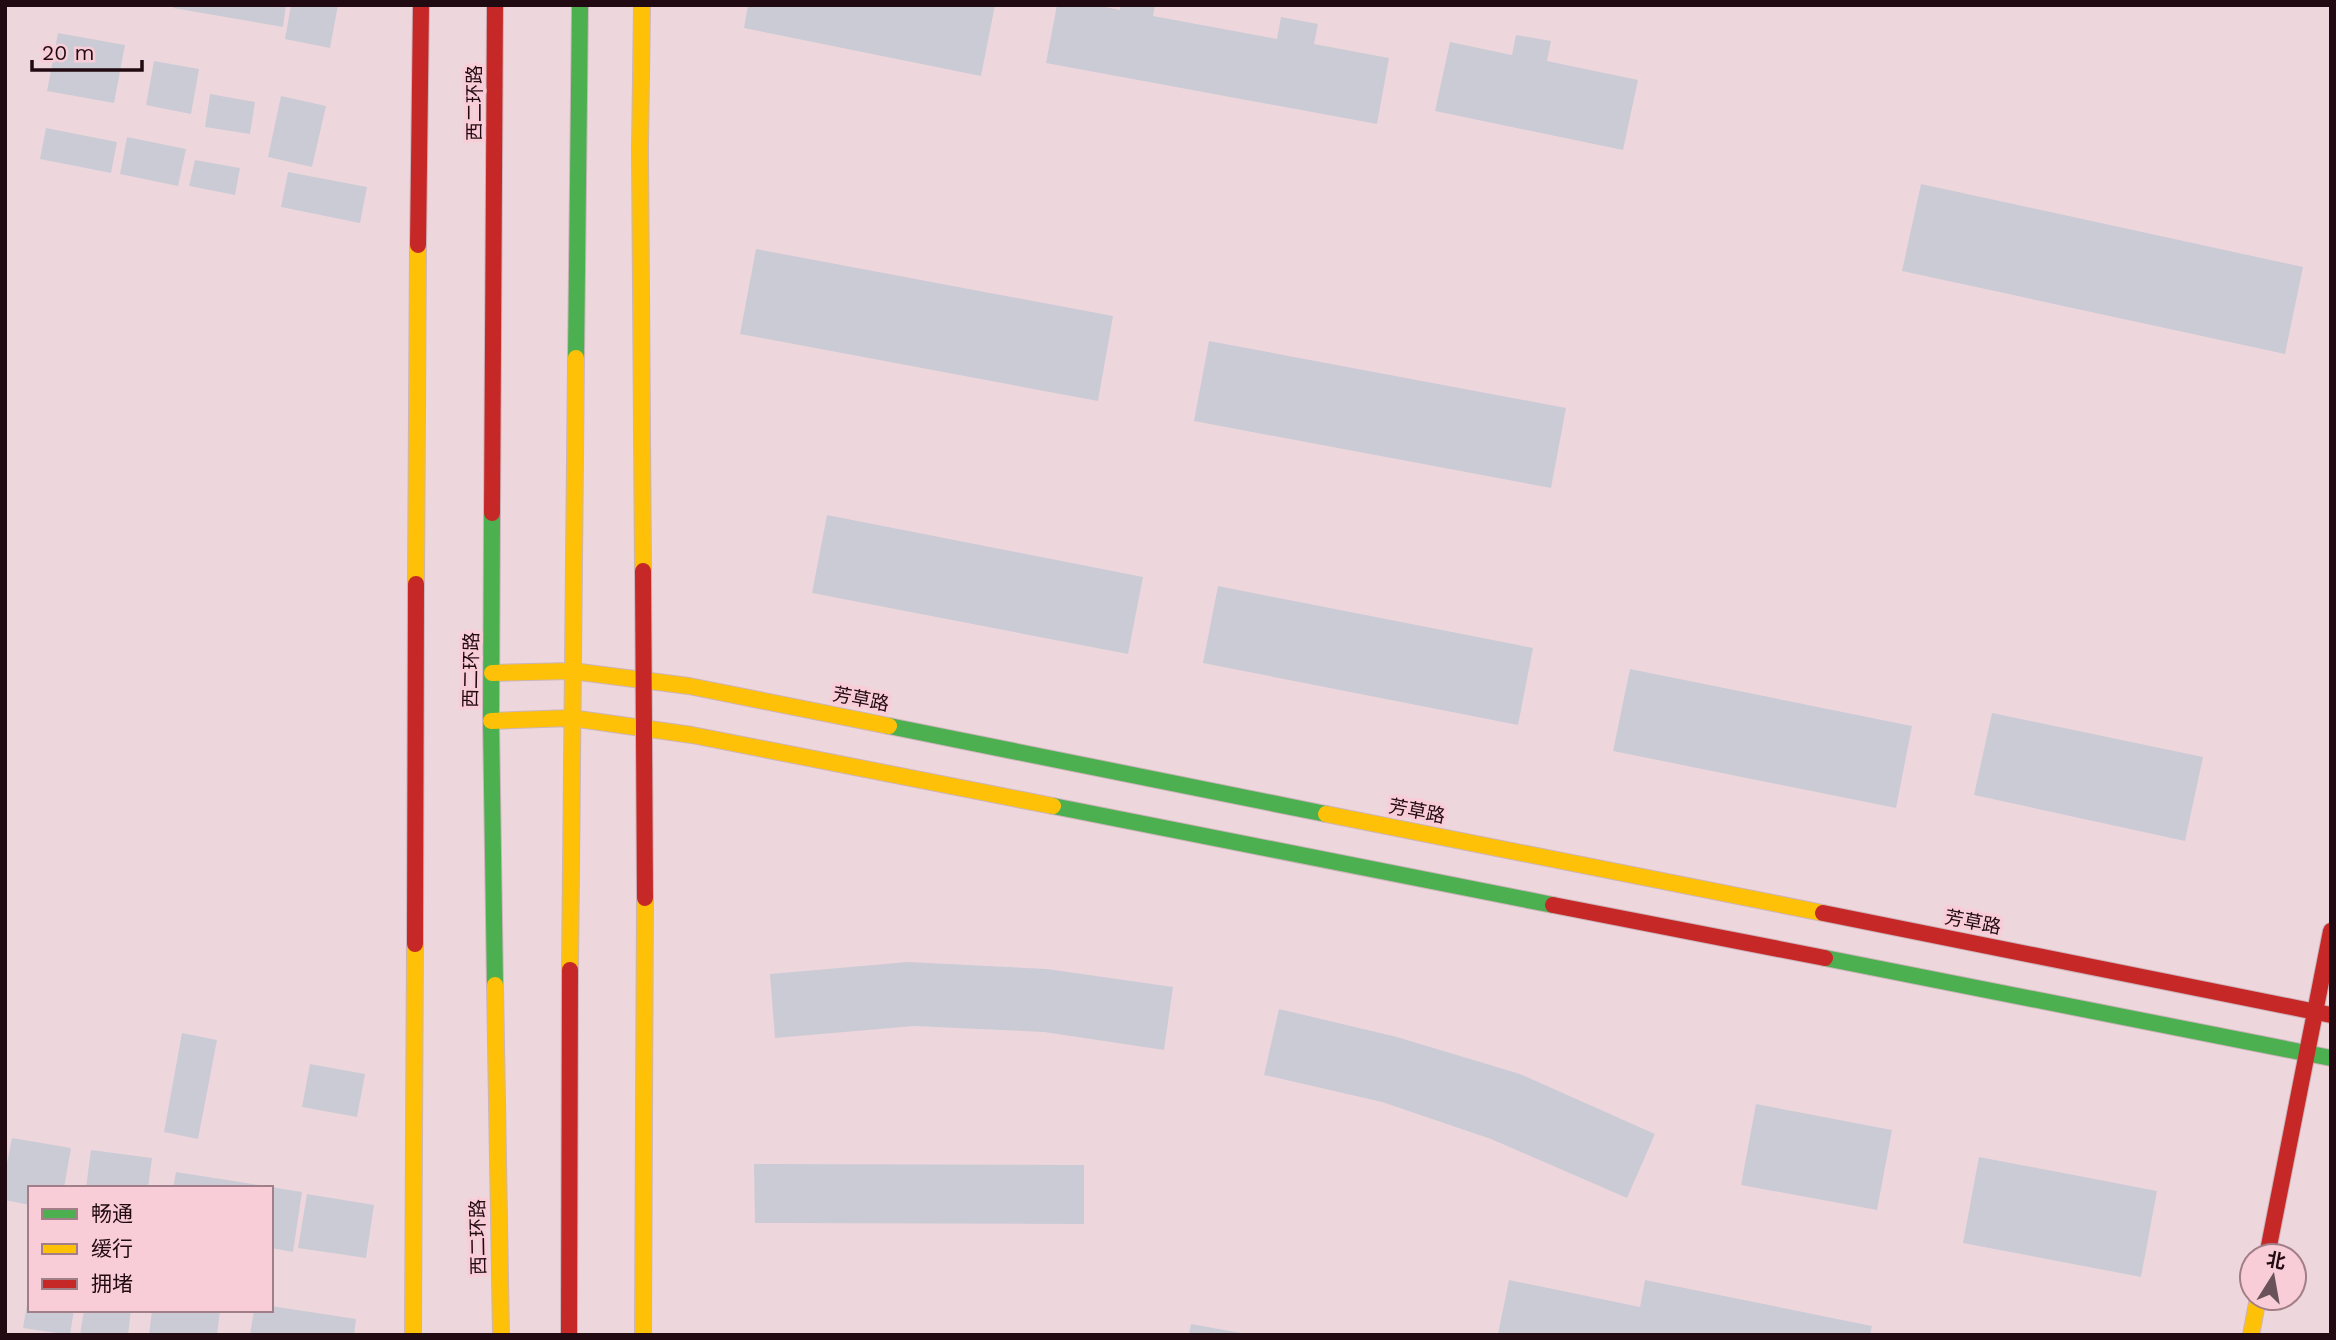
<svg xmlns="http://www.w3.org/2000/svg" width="2336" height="1340" viewBox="0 0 2336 1340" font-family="'Work Sans','Noto Sans SC',sans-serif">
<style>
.building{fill:#cbcbd6}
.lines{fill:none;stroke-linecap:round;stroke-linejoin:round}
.fast-casing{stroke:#ccb4ba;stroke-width:18}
.slow-casing{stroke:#ccb4ba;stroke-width:18}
.jam-casing{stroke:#ccb4ba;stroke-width:18}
.fast{stroke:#4caf50;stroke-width:16}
.slow{stroke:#ffc107;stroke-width:16}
.jam{stroke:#c62828;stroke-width:16}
.labels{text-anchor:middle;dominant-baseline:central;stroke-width:7;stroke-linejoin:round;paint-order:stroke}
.street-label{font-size:19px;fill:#220a12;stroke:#f8cdd7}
</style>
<rect width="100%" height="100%" fill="#eed7dc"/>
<path class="building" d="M 174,5 L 286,5 L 283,27 L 173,8 Z
M 291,5 L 338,5 L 330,48 L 285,39 Z
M 748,5 L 995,5 L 981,76 L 744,28 Z
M 1057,5 L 1095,5 L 1120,10 L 1120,5 L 1155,5 L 1153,16 L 1277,39 L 1281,17 L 1318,24 L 1314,44 L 1389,58 L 1377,124 L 1046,63 Z
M 58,33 L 125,45 L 114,103 L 47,91 Z
M 1516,35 L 1551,41 L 1547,61 L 1638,80 L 1623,150 L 1435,111 L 1450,42 L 1512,55 Z
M 154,61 L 199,69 L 191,114 L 146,105 Z
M 210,94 L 255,102 L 250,134 L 205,127 Z
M 281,96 L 326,106 L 312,167 L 268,157 Z
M 46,128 L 117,142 L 111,173 L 40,159 Z
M 127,137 L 186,149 L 178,186 L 120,174 Z
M 195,160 L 240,168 L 235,195 L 189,186 Z
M 288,172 L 367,187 L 360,223 L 281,207 Z
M 1921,184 L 2303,267 L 2285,354 L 1902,271 Z
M 756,249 L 1113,316 L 1098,401 L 740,334 Z
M 1209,341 L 1566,408 L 1551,488 L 1194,421 Z
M 827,515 L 1143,577 L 1128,654 L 812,593 Z
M 1218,586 L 1533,648 L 1518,725 L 1203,663 Z
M 1630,669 L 1912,726 L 1896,808 L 1613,751 Z
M 1992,713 L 2203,757 L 2185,841 L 1974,795 Z
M 908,962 L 1047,969 L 1173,987 L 1164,1050 L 1044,1032 L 914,1026 L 775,1038 L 770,974 Z
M 1279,1009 L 1397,1037 L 1520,1074 L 1655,1134 L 1627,1198 L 1491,1139 L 1382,1102 L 1264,1075 Z
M 182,1033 L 217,1040 L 198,1139 L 164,1132 Z
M 310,1064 L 365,1074 L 357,1117 L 302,1107 Z
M 1756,1104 L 1892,1130 L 1877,1210 L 1741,1185 Z
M 12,1138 L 71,1148 L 64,1188 L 30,1188 L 30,1205 L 5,1200 L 5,1173 Z
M 91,1150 L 152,1158 L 148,1188 L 86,1188 Z
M 1979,1157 L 2157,1191 L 2141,1277 L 1963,1243 Z
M 754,1164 L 1084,1165 L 1084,1224 L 755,1223 Z
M 176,1172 L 265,1186 L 265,1188 L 173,1188 Z
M 271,1187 L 302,1192 L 293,1252 L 271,1248 Z
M 307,1194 L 374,1205 L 366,1258 L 298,1248 Z
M 1509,1280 L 1640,1307 L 1645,1280 L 1872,1326 L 1870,1335 L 1503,1335 L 1498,1334 Z
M 28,1299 L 30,1310 L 74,1310 L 70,1335 L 23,1328 Z
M 271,1306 L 356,1319 L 354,1335 L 250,1335 L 254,1310 L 271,1310 Z
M 84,1310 L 131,1310 L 128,1335 L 80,1335 Z
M 152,1310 L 220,1310 L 217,1335 L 149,1335 Z
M 1191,1324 L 1241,1333 L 1241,1335 L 1189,1335 Z"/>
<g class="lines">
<g class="fast-casing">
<path id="fast" d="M 576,358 L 580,5
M 492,513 L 491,721 L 495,985
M 889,726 L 1326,814
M 1053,806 L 1553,905
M 1825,958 L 2331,1058"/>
</g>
<g class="slow-casing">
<path id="slow" d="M 642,5 L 640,149 L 643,571
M 416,584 L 418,245
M 492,673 L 572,671 L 689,686 L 889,726
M 491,721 L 571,718 L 692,735 L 1053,806
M 1326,814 L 1823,913
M 570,970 L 576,358
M 495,985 L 501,1335
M 413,1335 L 415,944
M 643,1335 L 645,898
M 2251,1335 L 2258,1298"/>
</g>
<g class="jam-casing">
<path id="jam" d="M 418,245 L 421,5
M 492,513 L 495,5
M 643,571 L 645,898
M 1553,905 L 1825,958
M 1823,913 L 2331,1015
M 415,944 L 416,584
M 2267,1256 L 2331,931
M 569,1335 L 570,970"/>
</g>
<use href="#fast" class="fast"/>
<use href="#slow" class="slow"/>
<use href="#jam" class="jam"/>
</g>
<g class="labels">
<g class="street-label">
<text transform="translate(474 103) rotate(-90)">西二环路</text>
<text transform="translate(471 670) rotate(-89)">西二环路</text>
<text transform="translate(861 699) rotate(11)">芳草路</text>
<text transform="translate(1417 811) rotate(11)">芳草路</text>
<text transform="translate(1973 922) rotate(11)">芳草路</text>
<text transform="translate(478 1237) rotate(-91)">西二环路</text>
</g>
</g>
<rect width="2336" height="1340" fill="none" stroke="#220a12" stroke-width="14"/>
<rect x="28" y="1186" width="245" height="126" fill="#f8cdd7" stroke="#a27f88" stroke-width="2"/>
<rect x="42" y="1209" width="35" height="10" fill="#4caf50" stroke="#a27f88" stroke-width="2"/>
<text x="91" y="1221" font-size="21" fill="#220a12">畅通</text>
<rect x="42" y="1244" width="35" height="10" fill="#ffc107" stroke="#a27f88" stroke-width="2"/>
<text x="91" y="1256" font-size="21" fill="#220a12">缓行</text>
<rect x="42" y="1279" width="35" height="10" fill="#c62828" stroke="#a27f88" stroke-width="2"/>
<text x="91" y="1291" font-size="21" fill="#220a12">拥堵</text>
<g transform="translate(2273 1277) rotate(11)"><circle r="33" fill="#f8cdd7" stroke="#a27f88" stroke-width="2"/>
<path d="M0-5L12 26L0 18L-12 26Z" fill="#695259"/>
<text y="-10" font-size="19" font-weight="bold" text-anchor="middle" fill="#220a12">北</text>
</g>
<path d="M32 60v10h110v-10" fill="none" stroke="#220a12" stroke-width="3.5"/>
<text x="42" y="60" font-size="21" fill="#220a12" stroke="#f8cdd7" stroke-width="5" paint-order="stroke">20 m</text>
</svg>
